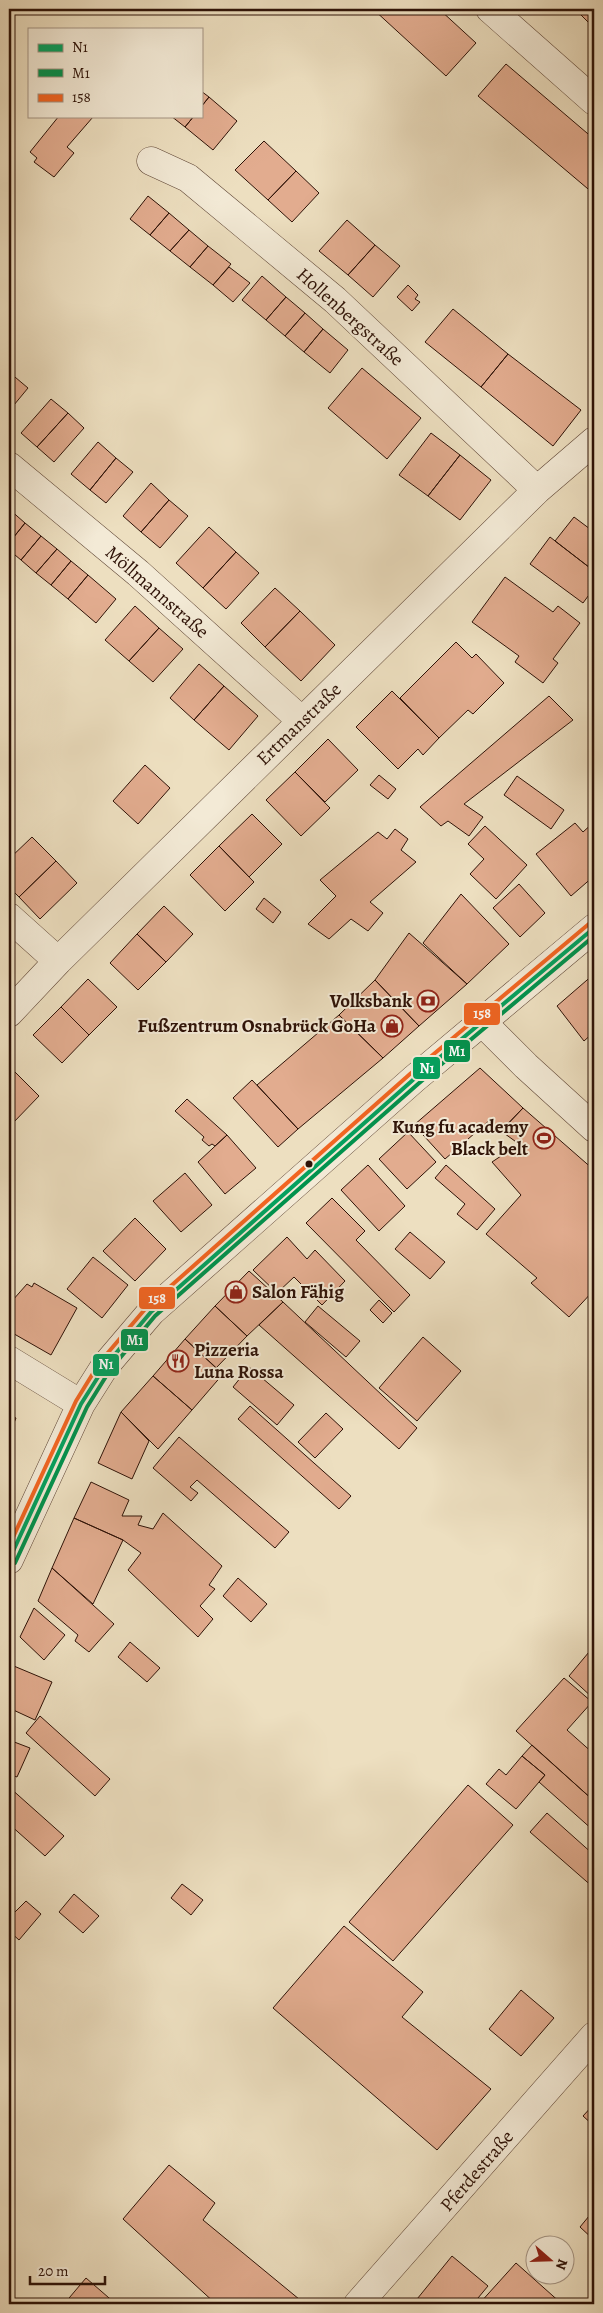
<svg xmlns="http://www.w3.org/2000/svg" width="603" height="2313" viewBox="0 0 603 2313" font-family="Alegreya,serif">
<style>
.building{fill:#e2ac8f;stroke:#2e1207}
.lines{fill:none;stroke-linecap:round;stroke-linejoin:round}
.street-casing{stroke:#5e4535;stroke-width:29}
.street{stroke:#f3ead6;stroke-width:28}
.bus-1-casing{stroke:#f3ead6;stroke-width:8}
.bus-2-casing{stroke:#f3ead6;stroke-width:8}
.bus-3-casing{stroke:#f3ead6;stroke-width:8}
.bus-1{stroke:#03a15e;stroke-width:4}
.bus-2{stroke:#00924d;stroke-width:4}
.bus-3{stroke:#f26522;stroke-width:4}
.bus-dot{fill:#2e1207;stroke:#f3ead6;stroke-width:2}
.labels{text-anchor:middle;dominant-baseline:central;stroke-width:4;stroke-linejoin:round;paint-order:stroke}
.street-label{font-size:19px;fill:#2e1207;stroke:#f3ead6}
.poi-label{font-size:19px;font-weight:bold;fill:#2e1207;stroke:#f3ead6;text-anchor:end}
.line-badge{stroke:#f3ead6;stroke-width:2}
.badge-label{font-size:14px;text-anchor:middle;font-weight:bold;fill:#fff}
</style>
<rect width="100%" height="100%" fill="#eddfc0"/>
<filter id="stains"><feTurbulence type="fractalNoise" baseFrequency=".004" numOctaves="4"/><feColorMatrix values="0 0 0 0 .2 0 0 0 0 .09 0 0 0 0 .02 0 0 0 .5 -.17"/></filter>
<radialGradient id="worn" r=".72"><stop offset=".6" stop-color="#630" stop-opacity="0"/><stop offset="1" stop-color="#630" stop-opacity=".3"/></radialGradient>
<path class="building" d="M 373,9 L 439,9 L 476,43 L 446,76 Z
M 574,9 L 594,9 L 594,28 L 576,10 Z
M 506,64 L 594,139 L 594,194 L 478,96 Z
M 201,91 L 209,97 L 201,107 Z
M 209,97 L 237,121 L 213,150 L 185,127 L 194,116 L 201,116 L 201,107 Z
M 59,116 L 93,117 L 67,147 L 74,153 L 54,177 L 34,162 L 37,158 L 30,152 Z
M 171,116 L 194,116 L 185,127 Z
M 264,141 L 296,171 L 268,200 L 235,170 Z
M 296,171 L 319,193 L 292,222 L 268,200 Z
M 148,196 L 169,213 L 150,235 L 130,219 Z
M 169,213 L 189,230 L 170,251 L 150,235 Z
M 347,220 L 375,245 L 348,275 L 319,251 Z
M 189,230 L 208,246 L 190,267 L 170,251 Z
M 375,245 L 400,266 L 373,297 L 348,275 Z
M 208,246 L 231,264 L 213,285 L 190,267 Z
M 229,267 L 250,283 L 233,302 L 213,285 Z
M 262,276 L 286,297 L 266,320 L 242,300 Z
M 408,285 L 418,295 L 415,299 L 420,302 L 412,311 L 397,297 Z
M 286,297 L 305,313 L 285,336 L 266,320 Z
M 453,309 L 508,354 L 481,387 L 425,342 Z
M 305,313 L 323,329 L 304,352 L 285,336 Z
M 323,329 L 348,350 L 330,373 L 304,352 Z
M 508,354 L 581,410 L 553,446 L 481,387 Z
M 362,368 L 421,418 L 387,459 L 328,408 Z
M 9,372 L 28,388 L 9,411 Z
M 51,399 L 68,413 L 37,447 L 21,433 Z
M 68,413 L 84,428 L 54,462 L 37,447 Z
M 431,433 L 460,455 L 428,496 L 399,475 Z
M 98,442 L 116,458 L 90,490 L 71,474 Z
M 460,455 L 491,480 L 460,520 L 428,496 Z
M 116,458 L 133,472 L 106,503 L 90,490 Z
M 151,483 L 169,500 L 141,532 L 123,516 Z
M 169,500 L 188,516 L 160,548 L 141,532 Z
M 9,509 L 25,523 L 9,543 Z
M 574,517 L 594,532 L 594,571 L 555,541 Z
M 25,523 L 41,536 L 21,560 L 9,550 L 9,543 Z
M 209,527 L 236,552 L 203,588 L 176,563 Z
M 41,536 L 57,549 L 36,573 L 21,560 Z
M 550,537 L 594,571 L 594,588 L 583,603 L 530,564 Z
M 57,549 L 71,561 L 51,585 L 36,573 Z
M 236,552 L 259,573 L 226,609 L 203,588 Z
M 71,561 L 88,575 L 68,599 L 51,585 Z
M 88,575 L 116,599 L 96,623 L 68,599 Z
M 505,577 L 553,612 L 558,606 L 580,623 L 553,659 L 558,663 L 543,683 L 515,662 L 519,656 L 472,622 Z
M 275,588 L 300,611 L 265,647 L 241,623 Z
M 135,606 L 159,628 L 129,661 L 105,640 Z
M 300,611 L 335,645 L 301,681 L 265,647 Z
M 159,628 L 183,649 L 153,682 L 129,661 Z
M 456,642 L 472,658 L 476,654 L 504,683 L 473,714 L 468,710 L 439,738 L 400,698 Z
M 199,664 L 224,686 L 194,720 L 170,698 Z
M 224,686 L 258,716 L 229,750 L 194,720 Z
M 392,691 L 439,738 L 423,755 L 418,749 L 398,769 L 356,727 Z
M 549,696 L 573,720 L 464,804 L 483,817 L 469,836 L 448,821 L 441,826 L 420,807 Z
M 328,739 L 358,770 L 325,802 L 295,772 Z
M 145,765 L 170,788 L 138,824 L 113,801 Z
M 295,772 L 330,808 L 301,836 L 266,800 Z
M 379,775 L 396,789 L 388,799 L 370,785 Z
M 517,776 L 564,810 L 551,829 L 504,795 Z
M 252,814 L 282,844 L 249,877 L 219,846 Z
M 594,822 L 594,876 L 571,896 L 536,854 L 575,823 L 583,832 Z
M 485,826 L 527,865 L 496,899 L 470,874 L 484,859 L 468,844 Z
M 395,829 L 408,839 L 401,850 L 416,862 L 370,902 L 383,913 L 368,931 L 351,919 L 329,939 L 308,924 L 336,896 L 320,880 L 378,832 L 387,839 Z
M 32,837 L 56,861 L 19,897 L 9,887 L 9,859 Z
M 219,846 L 254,882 L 225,911 L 190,875 Z
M 56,861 L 77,883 L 40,919 L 19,897 Z
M 519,884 L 545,913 L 520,937 L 493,908 Z
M 461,894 L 509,944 L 467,984 L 423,943 Z
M 264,898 L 281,912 L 273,923 L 256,909 Z
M 164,906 L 193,934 L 166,962 L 137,934 Z
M 409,933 L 467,984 L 419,1026 L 375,980 Z
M 137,934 L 166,962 L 138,990 L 110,963 Z
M 594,974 L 594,1032 L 584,1041 L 557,1006 Z
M 88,979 L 117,1007 L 89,1035 L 61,1007 Z
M 375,980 L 419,1026 L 383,1058 L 339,1015 Z
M 61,1007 L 89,1035 L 62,1063 L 33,1035 Z
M 339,1015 L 383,1058 L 298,1129 L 257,1085 Z
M 480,1068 L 523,1108 L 501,1131 L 490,1120 L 445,1159 L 414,1125 Z
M 12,1069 L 39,1096 L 12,1124 L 9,1121 L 9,1072 Z
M 252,1080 L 298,1129 L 278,1147 L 233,1098 Z
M 187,1099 L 227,1135 L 215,1146 L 212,1144 L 209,1146 L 202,1140 L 204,1137 L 175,1111 Z
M 523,1108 L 594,1170 L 594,1181 L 589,1186 L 594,1191 L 594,1290 L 569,1317 L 531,1283 L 537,1278 L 486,1234 L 521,1195 L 492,1162 L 519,1144 L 501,1131 Z
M 408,1132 L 436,1162 L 407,1189 L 379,1159 Z
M 227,1135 L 256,1168 L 225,1194 L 198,1162 Z
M 368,1165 L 405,1206 L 379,1231 L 341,1190 Z
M 446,1165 L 495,1209 L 477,1230 L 457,1214 L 465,1204 L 435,1178 Z
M 185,1173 L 212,1205 L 181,1232 L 153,1201 Z
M 332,1198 L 365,1231 L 356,1240 L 410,1295 L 394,1312 L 306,1223 Z
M 135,1218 L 166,1249 L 135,1281 L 103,1251 Z
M 410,1232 L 445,1262 L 430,1279 L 395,1249 Z
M 287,1237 L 307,1259 L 315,1250 L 345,1281 L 322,1305 L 294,1277 L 277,1293 L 253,1270 Z
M 93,1257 L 128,1285 L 102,1318 L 67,1289 Z
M 249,1271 L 283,1302 L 247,1336 L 215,1306 Z
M 34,1283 L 77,1308 L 51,1355 L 9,1331 L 9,1311 L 12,1301 L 27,1284 L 32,1287 Z
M 379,1300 L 392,1313 L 383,1323 L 370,1310 Z
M 283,1302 L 417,1428 L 399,1449 L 259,1325 Z
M 215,1306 L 247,1336 L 216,1368 L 185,1339 Z
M 318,1306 L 360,1341 L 346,1357 L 305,1322 Z
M 423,1337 L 461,1371 L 417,1421 L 379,1388 Z
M 185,1339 L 223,1374 L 192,1410 L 153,1376 Z
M 249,1367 L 294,1405 L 277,1425 L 233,1387 Z
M 153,1376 L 192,1410 L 158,1449 L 121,1412 Z
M 250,1406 L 351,1496 L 339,1509 L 238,1419 Z
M 121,1412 L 149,1441 L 132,1479 L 98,1463 Z
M 326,1413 L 343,1429 L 315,1458 L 298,1442 Z
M 9,1415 L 16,1418 L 9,1435 Z
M 179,1437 L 289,1532 L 275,1548 L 197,1480 L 190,1487 L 198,1493 L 191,1501 L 153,1468 Z
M 91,1482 L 129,1500 L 122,1516 L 142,1516 L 138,1525 L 153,1529 L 163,1513 L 222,1566 L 209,1585 L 215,1589 L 200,1606 L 213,1619 L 198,1637 L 128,1570 L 141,1553 L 123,1540 L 74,1518 Z
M 74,1518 L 123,1540 L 93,1604 L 52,1568 Z
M 52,1568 L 114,1624 L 89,1652 L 75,1641 L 78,1635 L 38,1601 Z
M 238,1578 L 267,1604 L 251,1622 L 223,1596 Z
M 34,1608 L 65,1635 L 44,1660 L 20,1637 Z
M 130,1642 L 160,1668 L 147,1682 L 118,1657 Z
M 594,1646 L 594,1699 L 569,1676 Z
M 9,1664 L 52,1682 L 35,1720 L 9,1708 Z
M 564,1678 L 592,1702 L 567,1730 L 594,1754 L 594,1801 L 516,1731 Z
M 40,1716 L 110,1779 L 95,1796 L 26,1733 Z
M 9,1740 L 30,1748 L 17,1777 L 9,1774 Z
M 532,1745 L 594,1801 L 594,1831 L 539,1782 L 545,1775 L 522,1756 Z
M 522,1756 L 545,1775 L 516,1809 L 486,1784 L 499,1769 L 506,1775 Z
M 468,1785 L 513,1825 L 393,1961 L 349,1922 Z
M 9,1787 L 64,1836 L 45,1856 L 9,1824 Z
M 547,1813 L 594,1855 L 594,1888 L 530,1832 Z
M 182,1884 L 203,1900 L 191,1915 L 171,1898 Z
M 74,1894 L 99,1916 L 83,1933 L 59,1912 Z
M 26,1901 L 41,1914 L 19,1940 L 9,1931 L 9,1918 Z
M 344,1926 L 423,1992 L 402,2017 L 491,2089 L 437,2150 L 273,2008 Z
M 521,1990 L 554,2018 L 521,2056 L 489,2029 Z
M 594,2104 L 594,2126 L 583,2116 Z
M 169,2165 L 215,2203 L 203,2220 L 305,2304 L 216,2304 L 123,2219 Z
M 594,2210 L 594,2240 L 580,2227 Z
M 452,2256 L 488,2286 L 473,2304 L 413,2304 Z
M 516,2263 L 562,2304 L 479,2304 Z
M 86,2278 L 116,2304 L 64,2304 Z"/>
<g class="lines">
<g class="street-casing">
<path id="street" d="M 490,9 L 594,101
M 151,161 L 188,178 L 335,300 L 537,490
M 9,466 L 138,573 L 302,721
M 9,917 L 58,961
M 9,1013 L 58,961 L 537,490 L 594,441
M 481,1021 L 526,1066 L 594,1128
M 9,1360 L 81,1404
M 9,1560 L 81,1404 L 105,1366 L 151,1312 L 414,1079 L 594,928
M 358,2304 L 594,2036"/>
</g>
<use href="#street" class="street"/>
<g class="bus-1-casing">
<path id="bus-1" d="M 9,1560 L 81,1404 L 105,1366 L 151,1312 L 414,1079 L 594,928"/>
</g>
<g class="bus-2-casing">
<path id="bus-2" d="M 15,1563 L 87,1407 L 110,1370 L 155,1316 L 418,1084 L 594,936"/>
</g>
<g class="bus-3-casing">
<path id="bus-3" d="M 9,1546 L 76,1401 L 100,1362 L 146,1308 L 410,1074 L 590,923"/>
</g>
<use href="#bus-1" class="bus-1"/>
<use href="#bus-2" class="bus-2"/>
<use href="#bus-3" class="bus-3"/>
</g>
<defs>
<g id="bank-ring" transform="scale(1.125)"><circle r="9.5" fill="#f3ead6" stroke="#8f2418" stroke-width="1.5"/><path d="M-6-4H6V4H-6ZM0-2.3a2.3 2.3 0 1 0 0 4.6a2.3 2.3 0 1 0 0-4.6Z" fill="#8f2418"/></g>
<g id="shop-ring" transform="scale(1.125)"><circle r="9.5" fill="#f3ead6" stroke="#8f2418" stroke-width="1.5"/><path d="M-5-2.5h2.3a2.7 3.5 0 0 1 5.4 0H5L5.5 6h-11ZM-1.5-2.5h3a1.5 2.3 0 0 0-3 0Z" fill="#8f2418"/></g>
<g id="stadium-ring" transform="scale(1.125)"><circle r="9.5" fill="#f3ead6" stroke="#8f2418" stroke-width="1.5"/><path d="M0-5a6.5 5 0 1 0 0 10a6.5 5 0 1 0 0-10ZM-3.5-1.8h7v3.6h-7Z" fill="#8f2418"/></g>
<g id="restaurant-ring" transform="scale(1.125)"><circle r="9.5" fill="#f3ead6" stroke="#8f2418" stroke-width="1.5"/><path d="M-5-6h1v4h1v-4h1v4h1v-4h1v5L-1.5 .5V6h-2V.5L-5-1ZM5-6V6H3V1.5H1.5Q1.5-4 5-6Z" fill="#8f2418"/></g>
</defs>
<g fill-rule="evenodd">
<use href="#bank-ring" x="428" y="1001"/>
<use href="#shop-ring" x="392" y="1026"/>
<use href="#stadium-ring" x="544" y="1138"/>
<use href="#shop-ring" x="236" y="1292"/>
<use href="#restaurant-ring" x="178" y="1361"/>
</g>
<circle class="bus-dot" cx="309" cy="1164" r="4.5"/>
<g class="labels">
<g class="street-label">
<text transform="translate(350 317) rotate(42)">Hollenbergstraße</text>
<text transform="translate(157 592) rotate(41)">Möllmannstraße</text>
<text transform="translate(299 724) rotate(-44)">Ertmanstraße</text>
<text transform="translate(477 2171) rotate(-49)">Pferdestraße</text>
</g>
<g class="poi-label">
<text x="412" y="1001">Volksbank</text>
<text x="376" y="1026">Fußzentrum Osnabrück GoHa</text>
<text x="528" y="1127">Kung fu academy<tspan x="528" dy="22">Black belt</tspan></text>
<text x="252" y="1292" text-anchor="start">Salon Fähig</text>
<text x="194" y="1350" text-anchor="start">Pizzeria<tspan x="194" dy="22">Luna Rossa</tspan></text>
</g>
</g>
<g class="line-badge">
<rect x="463" y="1002" width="38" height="24" rx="5" fill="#f26522"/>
<rect x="443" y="1039" width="28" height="24" rx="5" fill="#00924d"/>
<rect x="412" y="1056" width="29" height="24" rx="5" fill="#03a15e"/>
<rect x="138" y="1286" width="38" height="24" rx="5" fill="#f26522"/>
<rect x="120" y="1328" width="29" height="24" rx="5" fill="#00924d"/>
<rect x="92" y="1353" width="28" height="24" rx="5" fill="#03a15e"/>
</g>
<g class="badge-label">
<text x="482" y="1018">158</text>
<text x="457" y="1056">M1</text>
<text x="427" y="1073">N1</text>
<text x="157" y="1303">158</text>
<text x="135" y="1345">M1</text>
<text x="106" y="1369">N1</text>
</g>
<rect width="603" height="2313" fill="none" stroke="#eddfc0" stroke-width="30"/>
<rect x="10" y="10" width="583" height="2293" fill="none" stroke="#2e1207" stroke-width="2.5"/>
<rect x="15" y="15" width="573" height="2283" fill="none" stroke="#2e1207"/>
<rect x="28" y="28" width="175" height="90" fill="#f3ead6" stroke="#a49483"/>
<rect x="38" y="44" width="25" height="8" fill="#03a15e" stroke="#a49483"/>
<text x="72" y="52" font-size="15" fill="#2e1207">N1</text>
<rect x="38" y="69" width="25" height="8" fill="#00924d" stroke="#a49483"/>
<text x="72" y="78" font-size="15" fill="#2e1207">M1</text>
<rect x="38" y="94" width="25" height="8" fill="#f26522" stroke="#a49483"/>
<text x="72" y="102" font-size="15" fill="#2e1207">158</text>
<g transform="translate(550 2260) rotate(110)"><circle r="24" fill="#f3ead6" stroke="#a49483"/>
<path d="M0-4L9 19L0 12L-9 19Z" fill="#8f2418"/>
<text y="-8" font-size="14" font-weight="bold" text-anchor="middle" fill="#2e1207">N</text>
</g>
<path d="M30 2276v8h75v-8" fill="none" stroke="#2e1207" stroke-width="2.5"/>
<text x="38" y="2276" font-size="15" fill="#2e1207" stroke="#f3ead6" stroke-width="4" paint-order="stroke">20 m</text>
<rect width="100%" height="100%" filter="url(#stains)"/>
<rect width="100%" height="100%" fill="url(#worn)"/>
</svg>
